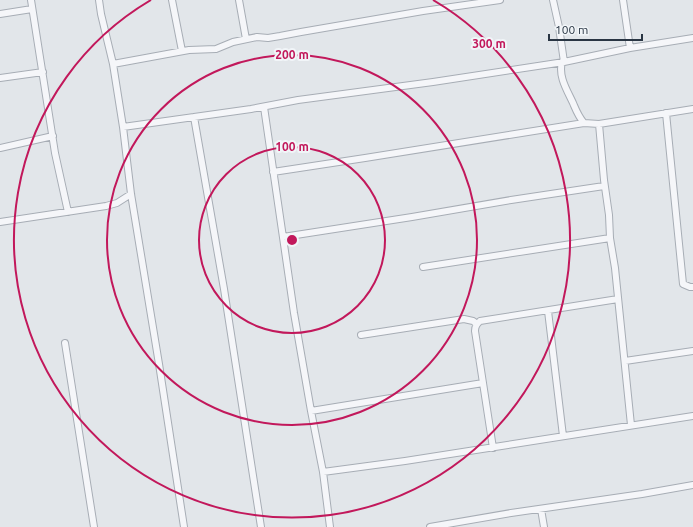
<svg xmlns="http://www.w3.org/2000/svg" width="693" height="527" viewBox="0 0 693 527" font-family="Ubuntu,sans-serif">
<style>
.lines{fill:none;stroke-linecap:round;stroke-linejoin:round}
.minor-casing{stroke:#a7adb5;stroke-width:8}
.minor{stroke:#f5f6f9;stroke-width:6}
.ring{fill:none;stroke:#c2185b;stroke-width:2}
.centre{fill:#c2185b;stroke:#f1f5f8;stroke-width:2}
.ring-label{font-size:12px;text-anchor:middle;font-weight:bold;fill:#c2185b;stroke:#f1f5f8;stroke-width:4;stroke-linejoin:round;paint-order:stroke}
</style>
<rect width="100%" height="100%" fill="#e2e6ea"/>
<g class="lines">
<g class="minor-casing">
<path id="minor" d="M 31,0 L 55,153 L 68,212
M 99,0 L 101,14 L 113,64 L 123,127 L 131,194 L 159,364 L 184,527
M 172,0 L 182,51
M 239,0 L 246,39
M 553,0 L 559,27 L 564,62 L 562,62 C 558,76 567,90 573,103 C 576,110 578,116 584,123
M 623,0 L 630,48
M 0,14 L 32,9
M 113,64 L 189,50 L 216,49 L 233,42 L 257,37 L 268,38 L 280,36 L 301,32 L 423,11 L 500,0
M 0,78 L 43,72
M 264,107 L 294,313 L 311,411 L 323,472 L 330,527
M 666,113 L 683,284 L 690,287 L 693,287
M 194,117 L 224,289 L 261,527
M 599,124 L 604,180 L 609,215 L 610,238 L 615,268 L 631,425
M 123,127 L 251,109 L 298,100 L 433,82 L 564,62 L 630,48 L 693,38
M 0,148 L 53,136
M 273,172 L 365,158 L 584,123 L 599,124 L 693,109
M 0,222 L 106,206 L 117,203 L 131,194
M 283,237 L 412,217 L 511,200 L 604,186
M 423,267 L 610,238
M 548,311 L 563,436
M 361,335 L 464,319 L 473,321 L 477,324
M 65,343 L 94,527
M 625,361 L 693,351
M 311,411 L 483,383
M 493,448 L 475,331 C 475,326 477,324 480,321 L 618,299
M 323,472 L 405,461 L 693,416
M 541,509 L 544,527
M 430,527 L 511,513 L 642,494 L 693,485"/>
</g>
<use href="#minor" class="minor"/>
</g>
<g class="ring">
<circle cx="292" cy="240" r="93"/>
<circle cx="292" cy="240" r="185"/>
<path d="M433 0A278 278 0 1 1 151 0"/>
</g>
<circle cx="292" cy="240" r="6" class="centre"/>
<g class="ring-label">
<text x="489" y="48">300 m</text>
<text x="292" y="59">200 m</text>
<text x="292" y="151">100 m</text>
</g>
<path d="M549 34v6h93v-6" fill="none" stroke="#293543" stroke-width="2"/>
<text x="555" y="34" font-size="12" fill="#293543" stroke="#f1f5f8" stroke-width="3" paint-order="stroke">100 m</text>
</svg>
